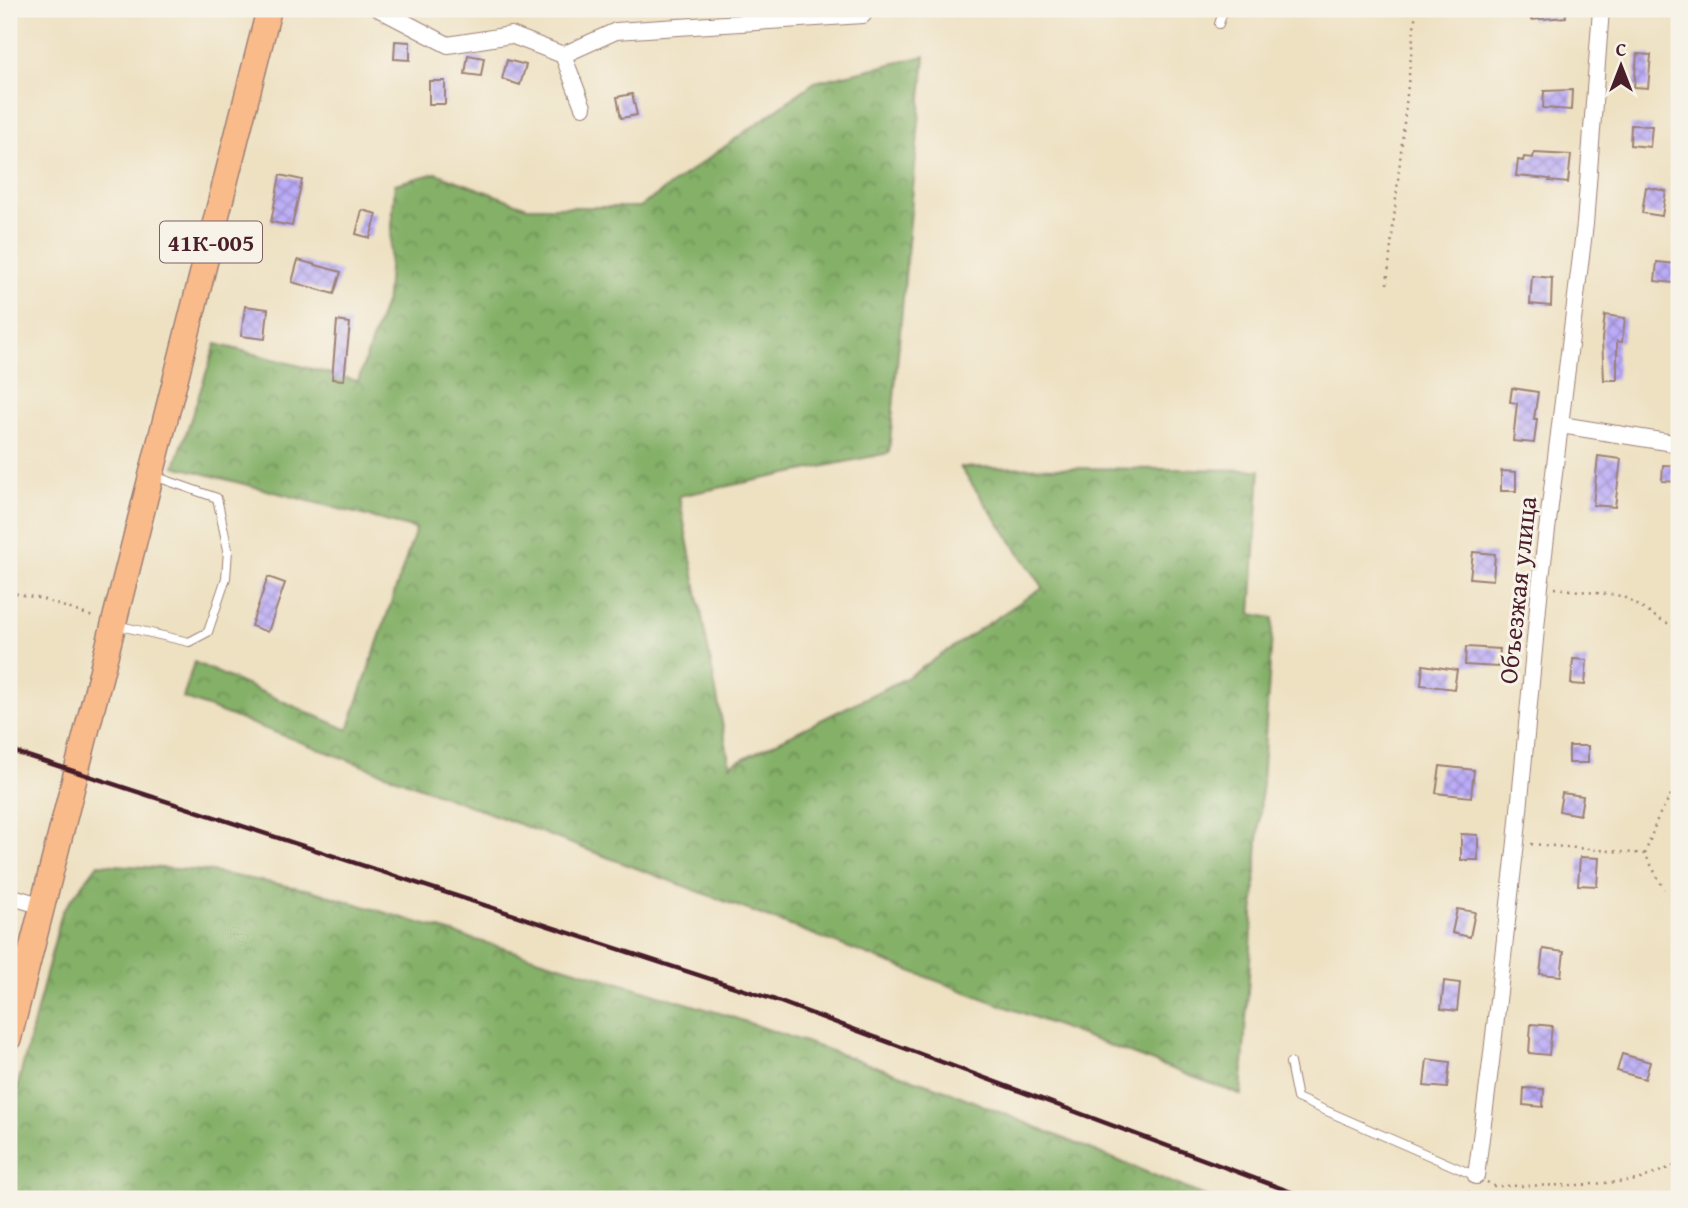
<svg xmlns="http://www.w3.org/2000/svg" width="1688" height="1208" viewBox="0 0 1688 1208" font-family="'Gentium Book Plus',serif">
<style>
.forest{fill:url(#forest-crowns);stroke:#67684a;stroke-width:2}
.building{fill:url(#building-cross-hatch)}
.lines{fill:none;stroke-linecap:round;stroke-linejoin:round}
.service-casing{stroke:#9c8076;stroke-width:10}
.minor-casing{stroke:#9c8076;stroke-width:18}
.primary-casing{stroke:#9c8076;stroke-width:27}
.path{stroke:#9c8076;stroke-width:2.5;stroke-dasharray:2 5;stroke-linecap:butt}
.service{stroke:#fff;stroke-width:8}
.minor{stroke:#fff;stroke-width:16}
.primary{stroke:#fabb8b;stroke-width:24}
.rail{stroke:#4a1f2b;stroke-width:4.5}
.labels{text-anchor:middle;dominant-baseline:central;stroke-width:6;stroke-linejoin:round;paint-order:stroke}
.shield{fill:#f7f3e8;stroke:#7e5f64;stroke-width:2}
.shield-label{font-size:24px;font-weight:bold;fill:#4a1f2b}
.street-label{font-size:26px;fill:#4a1f2b;stroke:#f7f3e8}
</style>
<defs>
<pattern id="forest-crowns" width="20" height="18" patternUnits="userSpaceOnUse" patternTransform="scale(1.75)"><rect width="20" height="18" fill="#84b068"/><path d="M2 6a3 3 0 1 1 6 0M12 15a3 3 0 1 1 6 0" fill="none" stroke="#6e8f56"/></pattern>
<pattern id="building-cross-hatch" width="8" height="8" patternUnits="userSpaceOnUse" patternTransform="scale(1.75)"><rect width="8" height="8" fill="#bbacf8"/><path d="M0 0l8 8M0 8l8-8" fill="none" stroke="#9a8bc9"/></pattern>
</defs>
<rect width="100%" height="100%" fill="#f7f3e8"/>
<filter id="ink" filterUnits="userSpaceOnUse"><feTurbulence type="fractalNoise" baseFrequency=".0143" numOctaves="2"/><feDisplacementMap in="SourceGraphic" scale="14" xChannelSelector="R" yChannelSelector="G"/><feConvolveMatrix kernelMatrix="1 2 1 2 8 2 1 2 1" color-interpolation-filters="sRGB"/></filter>
<filter id="wash" filterUnits="userSpaceOnUse"><feTurbulence type="fractalNoise" baseFrequency=".00686" numOctaves="4" result="noise"/><feDisplacementMap in="SourceGraphic" scale="28" xChannelSelector="R" yChannelSelector="G"/><feGaussianBlur stdDeviation="1.57" result="paint"/><feColorMatrix in="noise" values="0 0 0 0 0 0 0 0 0 0 0 0 0 0 0 0 0 1.4 0 .05"/><feComposite in="paint" operator="in"/></filter>
<g filter="url(#wash)">
<rect width="100%" height="100%" fill="#eee1c2"/>
<path class="forest" d="M 925,56 L 889,453 L 679,496 L 730,765 L 908,677 L 1043,587 L 960,467 L 1260,470 L 1251,614 L 1273,618 L 1241,1095 L 183,698 L 194,662 L 348,730 L 416,529 L 175,466 L 216,344 L 358,381 L 387,297 L 395,184 L 436,173 L 527,207 L 640,207 L 815,82 Z
M 98,864 L 207,871 L 310,890 L 726,1015 L 948,1091 L 1212,1199 L 9,1199 L 9,1120 L 62,912 Z"/>
<g id="blocks">
<path class="building" d="M 1530,9 L 1565,9 L 1566,17 L 1531,20 Z
M 395,41 L 410,42 L 410,60 L 394,59 Z
M 1637,54 L 1651,55 L 1648,88 L 1634,87 Z
M 468,55 L 484,58 L 481,76 L 465,74 Z
M 507,60 L 526,65 L 520,85 L 502,79 Z
M 429,81 L 445,81 L 445,104 L 429,104 Z
M 1572,90 L 1571,110 L 1543,108 L 1544,91 Z
M 632,94 L 637,115 L 621,118 L 617,97 Z
M 1631,125 L 1652,126 L 1650,147 L 1630,145 Z
M 1534,153 L 1571,155 L 1568,183 L 1549,181 L 1550,179 L 1516,176 L 1518,160 L 1523,161 L 1524,157 L 1533,158 Z
M 280,175 L 302,180 L 292,226 L 271,222 Z
M 1646,187 L 1666,191 L 1662,216 L 1642,213 Z
M 362,210 L 377,214 L 370,238 L 356,234 Z
M 298,260 L 341,272 L 334,294 L 292,282 Z
M 1657,262 L 1676,264 L 1674,283 L 1655,281 Z
M 1532,276 L 1552,278 L 1551,306 L 1530,304 Z
M 245,306 L 268,309 L 265,339 L 241,336 Z
M 1605,315 L 1625,318 L 1622,342 L 1617,341 L 1617,380 L 1604,380 L 1602,339 Z
M 337,321 L 350,323 L 344,380 L 332,379 Z
M 1512,388 L 1538,392 L 1534,419 L 1537,419 L 1534,443 L 1513,441 L 1517,403 L 1510,402 Z
M 1598,456 L 1621,459 L 1615,507 L 1593,505 Z
M 1663,465 L 1679,466 L 1679,482 L 1662,481 Z
M 1501,471 L 1516,472 L 1516,491 L 1501,491 Z
M 1473,552 L 1495,554 L 1493,580 L 1470,578 Z
M 268,577 L 285,583 L 268,632 L 251,626 Z
M 1466,647 L 1500,649 L 1498,667 L 1465,665 Z
M 1573,659 L 1587,660 L 1585,685 L 1571,684 Z
M 1423,665 L 1457,670 L 1454,689 L 1421,685 Z
M 1569,746 L 1588,746 L 1588,763 L 1569,763 Z
M 1440,766 L 1474,770 L 1471,797 L 1436,793 Z
M 1562,793 L 1583,796 L 1580,815 L 1559,811 Z
M 1461,834 L 1478,835 L 1478,860 L 1461,860 Z
M 1580,857 L 1599,858 L 1597,886 L 1578,885 Z
M 1457,909 L 1475,912 L 1470,937 L 1452,933 Z
M 1543,949 L 1564,952 L 1561,976 L 1540,974 Z
M 1444,981 L 1460,983 L 1457,1011 L 1441,1009 Z
M 1531,1024 L 1552,1026 L 1549,1055 L 1529,1053 Z
M 1622,1054 L 1650,1062 L 1645,1079 L 1617,1071 Z
M 1427,1059 L 1450,1062 L 1447,1088 L 1424,1086 Z
M 1524,1088 L 1544,1089 L 1543,1107 L 1523,1105 Z"/>
</g>
</g>
<g filter="url(#ink)">
<use href="#blocks" fill-opacity="0" stroke="#9c8076" stroke-width="2"/>
<g class="lines">
<g class="service-casing">
<path id="service" d="M 1219,24 L 1224,9
M 116,625 L 189,642 L 208,632 L 226,578 L 228,550 L 217,498 L 154,476
M 1290,1063 L 1297,1098 L 1476,1176"/>
</g>
<g class="minor-casing">
<path id="minor" d="M 379,9 L 448,45 L 511,35 L 563,55 L 616,31 L 863,15
M 563,55 L 583,107
M 1561,425 L 1679,444
M 9,896 L 43,906
M 1476,1176 L 1491,1062 L 1516,842 L 1540,586 L 1585,224 L 1601,9"/>
</g>
<g class="primary-casing">
<path id="primary" d="M 9,1038 L 269,9"/>
</g>
<path class="path" d="M 876,15 L 932,15 L 977,9
M 1387,284 L 1416,9
M 1555,588 L 1622,596 L 1656,617 L 1679,629
M 9,592 L 42,599 L 96,618
M 1531,844 L 1645,854 L 1664,889
M 1645,854 L 1658,817 L 1679,781
M 1487,1182 L 1494,1186 L 1582,1185 L 1638,1180 L 1679,1164
M 1465,1199 L 1470,1190"/>
<use href="#service" class="service"/>
<use href="#minor" class="minor"/>
<use href="#primary" class="primary"/>
<path class="rail" d="M 9,750 L 775,1000 L 1310,1199"/>
</g>
</g>
<g class="labels">
<rect class="shield" x="160" y="221.5" width="102" height="41" rx="5"/>
<g class="shield-label">
<text x="211" y="242">41К-005</text>
</g>
<g class="street-label">
<text transform="translate(1517 590) rotate(-84)">Объезжая улица</text>
</g>
</g>
<rect width="1688" height="1208" fill="none" stroke="#f7f3e8" stroke-width="35"/>
<g transform="translate(1621 66)" stroke="#f7f3e8" stroke-width="5" paint-order="stroke">
<path d="M0-5L12 26L0 18L-12 26Z" fill="#4a1f2b"/>
<text y="-10" font-size="19" font-weight="bold" text-anchor="middle" fill="#4a1f2b">С</text>
</g>
</svg>
